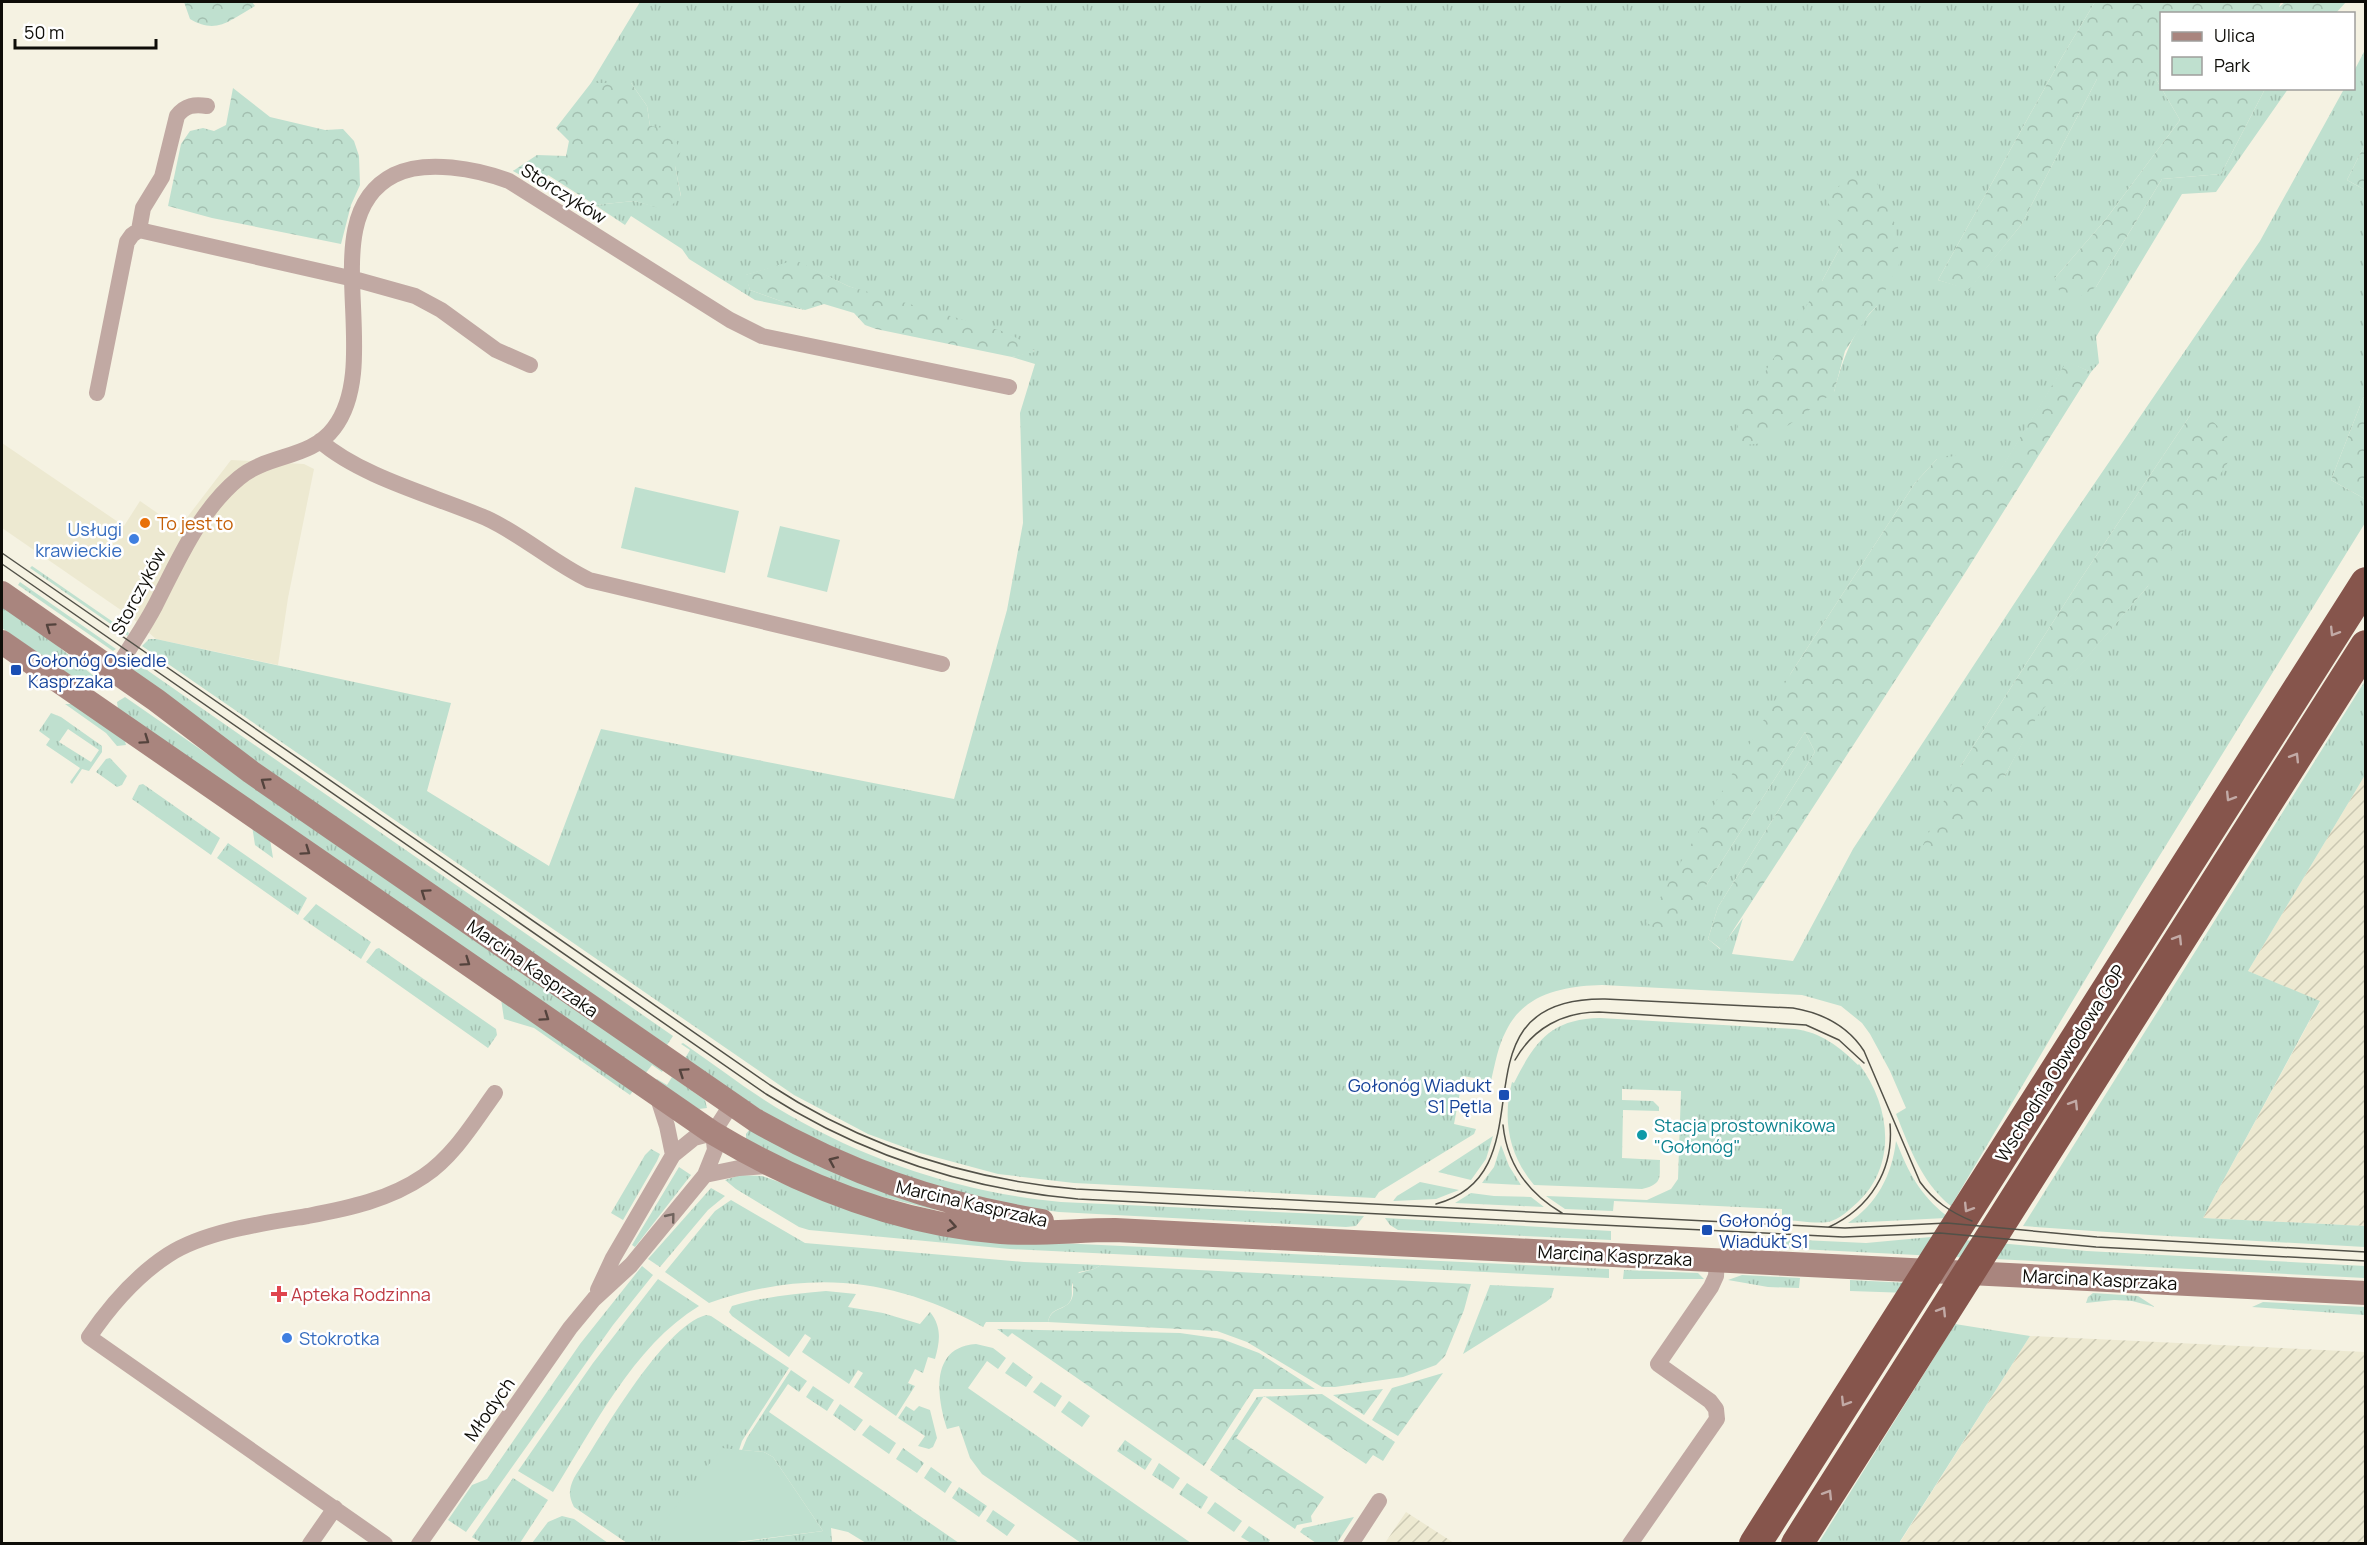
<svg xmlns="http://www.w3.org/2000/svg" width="2367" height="1545" viewBox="0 0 2367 1545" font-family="Manrope,sans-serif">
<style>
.built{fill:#ede9d1}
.industrial{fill:url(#industrial-furrows)}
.grass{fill:url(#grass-tufts);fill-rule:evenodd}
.forest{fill:url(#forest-crowns)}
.green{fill:#bfe0cf}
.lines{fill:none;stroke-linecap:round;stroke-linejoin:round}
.street{stroke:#c1a9a3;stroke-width:16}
.secondary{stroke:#a9857e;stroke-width:24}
.highway{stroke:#86554c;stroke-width:32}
.tram{stroke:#525148;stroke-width:1.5}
.oneway{stroke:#54433d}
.oneway2{stroke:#c2aaa6}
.oneway3{stroke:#70635d}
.food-dot{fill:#e8710a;stroke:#fff;stroke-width:2}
.shop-dot{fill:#3f7fe0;stroke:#fff;stroke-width:2}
.transit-dot{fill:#1a4fb4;stroke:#fff;stroke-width:2}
.culture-dot{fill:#0f9aa8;stroke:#fff;stroke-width:2}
.health-dot{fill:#e0444e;stroke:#fff;stroke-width:2}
.labels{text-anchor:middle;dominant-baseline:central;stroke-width:5;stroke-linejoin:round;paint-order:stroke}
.street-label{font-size:18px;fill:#0e0d08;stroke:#fff}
.food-label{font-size:18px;fill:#c56008;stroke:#fff;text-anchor:start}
.shop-label{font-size:18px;fill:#366cbe;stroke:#fff;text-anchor:end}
.transit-label{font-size:18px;fill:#164399;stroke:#fff;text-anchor:start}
.culture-label{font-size:18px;fill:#0d838f;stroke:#fff;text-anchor:start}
.health-label{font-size:18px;fill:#be3a42;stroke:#fff;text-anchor:start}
</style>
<defs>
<pattern id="industrial-furrows" width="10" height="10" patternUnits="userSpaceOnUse" patternTransform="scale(1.5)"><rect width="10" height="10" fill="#ede9d1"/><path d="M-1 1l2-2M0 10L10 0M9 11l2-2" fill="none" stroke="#cac7b2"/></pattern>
<pattern id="grass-tufts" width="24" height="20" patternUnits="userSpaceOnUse" patternTransform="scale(1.5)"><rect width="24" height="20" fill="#bfe0cf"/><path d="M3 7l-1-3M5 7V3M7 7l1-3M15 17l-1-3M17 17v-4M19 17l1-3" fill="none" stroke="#a3bfb0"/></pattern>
<pattern id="forest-crowns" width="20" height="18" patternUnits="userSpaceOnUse" patternTransform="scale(1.5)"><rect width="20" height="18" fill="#bfe0cf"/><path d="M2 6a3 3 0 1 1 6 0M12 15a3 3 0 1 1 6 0" fill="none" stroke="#a3bfb0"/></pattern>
</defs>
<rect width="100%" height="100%" fill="#f5f2e2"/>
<path class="built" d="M 2,443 L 124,526 L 140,501 L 179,528 L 231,460 L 304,464 L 314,469 L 288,598 L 278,665 L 156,639 L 131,617 L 2,528 Z"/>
<path class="industrial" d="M 2365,775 L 2365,1226 L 2203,1218 L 2320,1002 L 2248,971 Z
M 2030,1336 L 2365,1352 L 2365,1543 L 1899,1544 Z
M 1406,1512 L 1454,1543 L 1385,1543 Z"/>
<path class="grass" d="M 640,2 L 2095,2 L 2062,57 L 1938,280 L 1969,289 L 2021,225 L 2097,79 L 2156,79 L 2180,120 L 2106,219 L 2055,278 L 2096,287 L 2162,179 L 2221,174 L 2265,89 L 2288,89 L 2216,192 L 2182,194 L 2096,337 L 2099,363 L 2091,372 L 2067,362 L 1992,484 L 1937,459 L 1915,483 L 1791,673 L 1705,887 L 1805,732 L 1815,752 L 1718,907 L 1708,939 L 1720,949 L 1743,918 L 1732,954 L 1793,961 L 1853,849 L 2062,531 L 2260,241 L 2344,89 L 2354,88 L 2354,71 L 2365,50 L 2365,144 L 2347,180 L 2365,190 L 2365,393 L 2331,480 L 2365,499 L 2365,523 L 2139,889 L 1951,1206 C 1921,1182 1910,1148 1896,1114 L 1906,1108 L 1890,1071 L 1870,1034 L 1862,1023 L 1841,1006 L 1802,995 L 1602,985 C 1565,986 1524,993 1506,1031 C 1498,1046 1495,1064 1491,1081 L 1463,1076 L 1454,1124 L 1476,1129 L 1474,1134 L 1379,1192 L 1375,1198 L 1074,1183 L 998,1174 L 920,1153 L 868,1134 L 794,1095 L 142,646 L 149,639 L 156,639 L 451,703 L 427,791 L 549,866 L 601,729 L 954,799 L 1007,610 L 1023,523 L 1020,413 L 1035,364 L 1012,357 L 1035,351 L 848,286 L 795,261 L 746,275 L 750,290 L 805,310 L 755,300 L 689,259 L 682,249 L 631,216 L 625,225 L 595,205 L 634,201 L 666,209 L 681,196 L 675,166 L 650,126 L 647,106 L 631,83 L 591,83 ZM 1842,227 L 1877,306 C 1852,331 1843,359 1834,392 L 1822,281 L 1842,244 ZM 2191,414 L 2148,586 L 2037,715 L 2004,777 L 1960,767 L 2078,583 Z
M 32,566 L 129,633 L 128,636 L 30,568 Z
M 20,582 L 116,649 L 113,651 L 18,585 Z
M 2,599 L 96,678 L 98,684 L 94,689 L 88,688 L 2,628 Z
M 134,661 L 673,1036 L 667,1045 L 132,677 L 131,668 Z
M 2365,681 L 2365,775 L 2248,971 L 2320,1001 L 2203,1218 L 2365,1226 L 2365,1247 L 2150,1235 L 2023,1226 Z
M 125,697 L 663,1070 L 662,1072 L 652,1065 L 645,1074 L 118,709 L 117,702 Z
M 65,704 L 72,704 L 124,738 L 126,745 L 117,746 L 106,733 Z
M 51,713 L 61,717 L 102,746 L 102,752 L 89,771 L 82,769 L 72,784 L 70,782 L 80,768 L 46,745 L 50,739 L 39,731 ZM 68,729 L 99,750 L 91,762 L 59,742 Z
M 110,758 L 127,776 L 122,785 L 117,787 L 96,772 L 106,759 Z
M 143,784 L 220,838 L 211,855 L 132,799 L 139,785 Z
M 252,826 L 270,839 L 273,858 L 255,845 Z
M 228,843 L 307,898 L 298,915 L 217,858 Z
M 316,904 L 371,942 L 361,959 L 303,919 Z
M 379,948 L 496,1029 L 497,1035 L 488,1048 L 366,962 L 376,949 Z
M 501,999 L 633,1091 L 630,1095 L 534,1028 L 504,1019 Z
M 1600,1018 L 1795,1029 C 1820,1032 1840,1047 1858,1065 L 1859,1064 C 1890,1105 1898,1164 1858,1202 C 1850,1209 1839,1220 1828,1222 C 1814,1224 1796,1220 1782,1220 L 1782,1209 L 1614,1201 L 1613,1211 L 1565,1209 L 1546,1196 L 1647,1200 L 1671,1189 L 1678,1179 L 1681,1091 L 1622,1089 L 1622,1100 L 1653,1101 L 1659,1107 L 1659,1111 L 1623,1110 L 1622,1158 L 1660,1160 C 1659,1176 1664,1184 1642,1189 L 1534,1185 C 1509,1155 1502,1120 1512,1082 L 1514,1083 C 1535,1041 1551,1019 1600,1018 Z
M 683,1043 C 718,1067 752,1094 789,1115 C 873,1163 964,1193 1061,1202 L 1364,1216 L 1356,1226 L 1346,1227 L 1059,1212 L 1020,1207 L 923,1185 L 792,1130 L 684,1060 L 690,1050 L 681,1044 Z
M 672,1077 L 705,1100 L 707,1108 L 699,1109 L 655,1081 L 657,1079 L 667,1085 Z
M 749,1130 L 936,1208 L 935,1210 L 863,1192 L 808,1171 L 746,1139 L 746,1134 Z
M 1493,1136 L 1486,1159 L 1471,1180 L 1438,1172 Z
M 1896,1141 C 1909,1173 1919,1194 1947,1216 L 1946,1218 L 1848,1223 C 1877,1204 1892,1175 1896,1141 Z
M 1501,1145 L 1509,1166 L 1521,1185 L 1482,1183 L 1494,1167 Z
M 651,1149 L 660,1154 L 657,1161 L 623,1220 L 611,1213 L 645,1155 Z
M 679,1167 L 691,1175 L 635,1247 L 632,1245 Z
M 740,1175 L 762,1176 L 785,1184 L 1037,1242 L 1609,1269 L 1609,1278 L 1010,1249 L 809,1230 L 799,1227 L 736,1189 L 725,1180 Z
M 1420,1182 L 1459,1190 L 1436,1199 L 1393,1201 L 1397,1196 Z
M 711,1188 L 725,1196 L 708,1210 L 660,1267 L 648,1259 Z
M 1471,1193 L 1494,1196 L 1531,1197 L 1544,1207 L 1455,1203 Z
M 731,1200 L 805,1243 L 1024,1262 L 1101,1265 L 1094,1269 L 1079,1272 C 1077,1275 1073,1281 1072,1285 C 1071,1291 1074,1298 1068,1304 C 1059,1311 1051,1308 1048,1322 L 986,1322 L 983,1327 C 893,1277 807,1269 709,1303 L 665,1272 L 715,1211 Z
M 1385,1218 L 1611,1231 L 1611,1240 L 1398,1230 L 1390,1225 Z
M 1931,1237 L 2087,1251 L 2365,1266 L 2365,1278 L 1780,1248 L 1781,1239 L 1866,1243 Z
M 642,1266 L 653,1275 L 613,1325 L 466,1532 L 448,1520 L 472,1485 L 487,1479 L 580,1344 Z
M 1624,1270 L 1698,1273 L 1704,1279 L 1623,1279 Z
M 1742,1275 L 1800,1278 L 1799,1288 L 1768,1287 L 1728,1280 Z
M 658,1279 L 699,1306 C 633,1346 593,1429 553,1492 L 518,1471 L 593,1363 Z
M 1850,1280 L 1909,1283 L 1909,1293 L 1850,1291 Z
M 1490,1285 L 1554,1288 L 1551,1298 L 1546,1302 L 1463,1354 Z
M 826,1291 L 856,1294 L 848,1307 L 883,1313 L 920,1324 L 930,1312 C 942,1327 940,1341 935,1359 L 928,1357 L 923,1373 L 915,1369 L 908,1383 L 915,1386 L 896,1416 L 854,1387 L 863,1373 L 858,1370 L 849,1384 L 802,1352 L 811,1338 L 805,1334 L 789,1357 L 732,1316 L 729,1312 L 732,1306 C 763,1297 794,1294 826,1291 Z
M 2093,1293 L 2138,1296 L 2155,1307 L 2132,1301 L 2114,1300 L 2086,1303 L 2088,1297 Z
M 2263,1302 L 2365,1307 L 2365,1315 L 2252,1307 Z
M 706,1315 L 711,1316 L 789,1368 L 742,1441 L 739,1450 L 729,1450 L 663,1535 L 673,1543 L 627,1543 L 574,1507 C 568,1495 569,1489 574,1478 C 600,1438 662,1327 706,1315 Z
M 1955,1324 L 2030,1336 L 1899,1543 L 1818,1544 Z
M 976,1344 L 993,1348 L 1006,1358 L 998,1369 L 987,1361 L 968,1388 L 1191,1543 L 1081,1543 L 982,1474 L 970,1458 L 959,1426 L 947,1429 C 937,1398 929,1347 976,1344 Z
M 1013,1362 L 1033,1377 L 1026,1387 L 1005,1373 Z
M 791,1370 L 807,1381 L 799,1392 L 788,1384 L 769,1412 L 959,1543 L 866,1543 L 848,1532 L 831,1528 L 832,1543 L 728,1544 L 823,1531 L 773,1457 L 764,1452 L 742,1450 L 747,1438 Z
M 813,1386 L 834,1400 L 827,1411 L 806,1397 Z
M 840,1404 L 863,1420 L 855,1431 L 833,1415 Z
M 906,1406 L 914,1411 L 919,1406 L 930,1410 L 937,1438 L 933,1447 L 929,1449 L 918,1446 L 925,1436 L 898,1418 Z
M 870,1425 L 896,1443 L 889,1454 L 862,1435 Z
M 1125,1440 L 1152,1459 L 1145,1470 L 1117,1451 Z
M 903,1448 L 924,1463 L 917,1473 L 896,1459 Z
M 1159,1463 L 1180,1478 L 1173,1489 L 1152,1475 Z
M 931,1467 L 952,1482 L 945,1493 L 924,1478 Z
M 513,1478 L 548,1500 L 520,1543 L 482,1543 L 472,1537 Z
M 1187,1483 L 1208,1497 L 1201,1509 L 1179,1494 Z
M 959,1487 L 987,1506 L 979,1517 L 952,1498 Z
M 993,1510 L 1015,1525 L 1007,1536 L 986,1521 Z
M 562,1516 L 574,1519 L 608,1543 L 532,1543 L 548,1522 Z
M 1354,1517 L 1337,1543 L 1316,1543 L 1300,1532 L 1303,1528 Z
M 1249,1526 L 1270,1540 L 1268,1543 L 1251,1543 L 1241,1537 Z"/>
<path class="forest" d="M 184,2 L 252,2 L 255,6 C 230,20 217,35 190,19 Z
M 2095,2 L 2281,2 L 2279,7 L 2285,2 L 2346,2 L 2336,13 L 2162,14 L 2162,88 L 2265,89 L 2221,174 L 2162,179 L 2096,287 L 2064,306 L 2055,278 L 2106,219 L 2180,120 L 2156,79 L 2097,79 L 2021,225 L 1969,290 L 1938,280 L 2062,57 Z
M 591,83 L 631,83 L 647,106 L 650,126 L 669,129 L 681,151 L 675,166 L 681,197 L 666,210 L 634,201 L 595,205 L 548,175 L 540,186 L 513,171 L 537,155 L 566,156 L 569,141 L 556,128 Z
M 233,88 L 270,117 L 325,130 L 343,129 L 354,141 L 359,156 L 360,185 L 351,205 L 341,244 L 212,218 L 168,206 L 181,144 L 190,131 L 203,128 L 214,131 L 226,125 Z
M 2365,144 L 2365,190 L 2347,180 Z
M 1849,177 L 1877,183 L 1895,224 L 1900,262 L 1877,306 L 1869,314 L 1845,351 L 1834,392 L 1764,443 L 1735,446 L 1738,415 L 1822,281 L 1842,244 L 1842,227 L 1826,199 Z
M 795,260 L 848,286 L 1005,332 L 1026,343 L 1035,352 L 1012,357 L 876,329 L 865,325 L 854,313 L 824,304 L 805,310 L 750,290 L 745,275 Z
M 2067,361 L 2091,372 L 1965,573 L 1721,949 L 1708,939 L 1718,907 L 1815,752 L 1805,732 L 1705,887 L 1661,933 L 1646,922 L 1791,673 L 1915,483 L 1937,459 L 1965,454 L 1992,483 Z
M 2365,393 L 2365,499 L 2331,480 Z
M 2191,414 L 2206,415 L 2227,435 L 2230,459 L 2148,586 L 2038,715 L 2004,777 L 1943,849 L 1923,845 L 1960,767 L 2078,583 Z
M 1101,1265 L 1471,1284 L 1464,1310 L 1445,1356 L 1436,1365 L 1403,1377 L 1335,1387 L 1322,1387 L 1247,1342 L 1217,1331 L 1048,1322 C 1051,1308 1061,1311 1069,1303 C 1077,1295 1070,1283 1075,1274 L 1094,1269 Z
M 997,1329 L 1180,1333 L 1222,1339 L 1259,1353 L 1315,1389 L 1254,1389 L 1204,1466 L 1012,1333 L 1008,1337 Z
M 1443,1373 L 1398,1436 L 1372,1420 L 1392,1388 Z
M 1383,1389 L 1364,1415 L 1333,1395 Z
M 1322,1394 L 1395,1442 L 1383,1461 L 1373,1455 L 1366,1464 L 1264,1396 L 1236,1438 L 1324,1497 L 1311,1516 L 1312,1522 L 1297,1525 L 1295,1529 L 1210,1470 L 1257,1397 Z"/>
<path class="green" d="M 635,487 L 739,511 L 725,573 L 621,548 Z
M 780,526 L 840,540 L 827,592 L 767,577 Z
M 1041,1382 L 1062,1396 L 1055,1407 L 1033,1392 Z
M 1069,1401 L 1090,1416 L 1082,1427 L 1061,1412 Z
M 722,1448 L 764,1452 L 773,1457 L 823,1531 L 728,1543 L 673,1544 L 662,1535 L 659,1528 Z
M 1215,1502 L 1242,1521 L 1234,1532 L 1207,1513 Z"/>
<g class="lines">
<path class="street" d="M 139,230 L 354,279 L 415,296 L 441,310 L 496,350 L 530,365
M 97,393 L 127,242 L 132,235 L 139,230 L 143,208 L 162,177 L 177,116 C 185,105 195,104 207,106
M 320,441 C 361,477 435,496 486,518 C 523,535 553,563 589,580 L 942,664
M 115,672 C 128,649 143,629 155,606 C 178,561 199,511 239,478 C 267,454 311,459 334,428 C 386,360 311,217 394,175 C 426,159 477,169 509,181 L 730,320 L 762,336 L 1009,387
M 657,1095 L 667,1126 L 673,1155
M 705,1175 L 739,1168 L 769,1166
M 598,1290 L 613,1258 L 673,1155 L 694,1138 L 713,1133 L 731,1105
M 310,1544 L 335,1508
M 385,1544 L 89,1337 C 110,1306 136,1276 168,1255 C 205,1231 265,1223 308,1216 C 349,1208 389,1200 424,1176 C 454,1156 474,1122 495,1093
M 419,1544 L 570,1328 L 594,1299 L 631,1265 L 705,1175 L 715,1150 L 713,1133
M 1351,1544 L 1379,1501
M 1630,1544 L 1717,1419 L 1716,1409 L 1710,1401 L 1658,1364 L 1711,1287 L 1716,1276 L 1717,1260"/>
<path class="secondary" d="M 2,593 L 156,700 L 251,772 L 755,1120 C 846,1172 937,1204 1042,1221
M 2,642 L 713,1133 C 800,1185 899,1224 1001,1232 C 1039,1235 1077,1230 1115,1230 L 2366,1293"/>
<path class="highway" d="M 1755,1544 L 2366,583
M 1797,1544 L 2366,646"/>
<path class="tram" d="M 2,553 L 770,1085 C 863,1146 965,1179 1076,1189 L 1845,1228 L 1947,1223 L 2097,1237 L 2366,1252
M 2,564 L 766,1094 C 862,1155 965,1189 1078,1199 L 1843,1237 L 1940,1233 L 2096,1247 L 2366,1261
M 1515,1060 C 1533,1028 1563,1012 1599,1012 L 1806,1025 L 1839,1040 L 1864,1063
M 1503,1125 C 1507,1164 1528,1193 1562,1213
M 1436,1204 C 1556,1172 1443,997 1605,999 L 1793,1008 C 1822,1013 1848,1026 1864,1051 L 1920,1182 C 1934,1201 1950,1212 1972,1221
M 1829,1227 C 1870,1208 1894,1170 1890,1124"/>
</g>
<defs><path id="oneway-chevron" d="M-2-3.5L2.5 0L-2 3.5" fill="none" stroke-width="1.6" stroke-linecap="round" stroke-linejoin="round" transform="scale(1.5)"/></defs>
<g class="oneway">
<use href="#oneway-chevron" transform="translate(50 627) rotate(-145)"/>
<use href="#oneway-chevron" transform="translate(145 740) rotate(35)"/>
<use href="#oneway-chevron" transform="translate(265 782) rotate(-145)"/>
<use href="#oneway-chevron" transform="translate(306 851) rotate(35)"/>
<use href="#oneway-chevron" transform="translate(425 893) rotate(-145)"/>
<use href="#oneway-chevron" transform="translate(466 962) rotate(35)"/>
<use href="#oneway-chevron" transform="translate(545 1017) rotate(35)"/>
<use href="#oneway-chevron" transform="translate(683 1072) rotate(-146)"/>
<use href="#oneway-chevron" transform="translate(833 1161) rotate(-156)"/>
<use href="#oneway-chevron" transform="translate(952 1226) rotate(10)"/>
</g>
<g class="oneway2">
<use href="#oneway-chevron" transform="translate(2334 632) rotate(122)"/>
<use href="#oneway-chevron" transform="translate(2295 757) rotate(-58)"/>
<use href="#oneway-chevron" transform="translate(2230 797) rotate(122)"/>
<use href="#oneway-chevron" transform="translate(2178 939) rotate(-58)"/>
<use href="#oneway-chevron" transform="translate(2074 1104) rotate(-58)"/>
<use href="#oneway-chevron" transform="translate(1968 1208) rotate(122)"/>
<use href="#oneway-chevron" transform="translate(1942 1311) rotate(-58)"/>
<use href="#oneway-chevron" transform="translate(1845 1402) rotate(122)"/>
<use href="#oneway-chevron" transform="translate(1828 1494) rotate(-58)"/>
</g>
<use class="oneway3" href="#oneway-chevron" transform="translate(671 1217) rotate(-51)"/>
<circle class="food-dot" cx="145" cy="523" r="6"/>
<g class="shop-dot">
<circle cx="134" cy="539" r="6"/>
<circle cx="287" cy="1338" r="6"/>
</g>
<g class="transit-dot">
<rect x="10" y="664" width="12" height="12" rx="3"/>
<rect x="1498" y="1089" width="12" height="12" rx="3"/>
<rect x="1701" y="1224" width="12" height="12" rx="3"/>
</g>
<circle class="culture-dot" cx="1642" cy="1135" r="6"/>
<path class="health-dot" d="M276 1285h6v6h6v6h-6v6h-6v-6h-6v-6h6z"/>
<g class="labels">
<g class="street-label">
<text transform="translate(564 193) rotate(32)">Storczyków</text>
<text transform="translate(138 591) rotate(-62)">Storczyków</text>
<text transform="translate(533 968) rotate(35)">Marcina Kasprzaka</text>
<text transform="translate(2060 1063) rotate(-58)">Wschodnia Obwodowa GOP</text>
<text transform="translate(972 1203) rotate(13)">Marcina Kasprzaka</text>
<text transform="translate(1615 1255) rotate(3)">Marcina Kasprzaka</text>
<text transform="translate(2100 1279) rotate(3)">Marcina Kasprzaka</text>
<text transform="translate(489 1409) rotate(-55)">Młodych</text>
</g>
<g class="food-label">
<text x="157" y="523">To jest to</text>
</g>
<g class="shop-label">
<text x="122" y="529">Usługi<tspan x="122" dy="21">krawieckie</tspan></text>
<text x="299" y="1338" text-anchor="start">Stokrotka</text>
</g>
<g class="transit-label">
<text x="28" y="660">Gołonóg Osiedle<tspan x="28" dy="21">Kasprzaka</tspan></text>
<text x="1492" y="1085" text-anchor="end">Gołonóg Wiadukt<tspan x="1492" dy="21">S1 Pętla</tspan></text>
<text x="1719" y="1220">Gołonóg<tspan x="1719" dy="21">Wiadukt S1</tspan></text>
</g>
<g class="culture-label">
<text x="1654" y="1125">Stacja prostownikowa<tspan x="1654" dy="21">"Gołonóg"</tspan></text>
</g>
<g class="health-label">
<text x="291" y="1294">Apteka Rodzinna</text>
</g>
</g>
<rect width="2367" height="1545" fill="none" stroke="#0e0d08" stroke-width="6"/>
<rect x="2160" y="12" width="195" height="78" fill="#ffffff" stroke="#9f9e9c" stroke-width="1.5"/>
<rect x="2172" y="32" width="30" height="9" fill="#a9857e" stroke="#9f9e9c" stroke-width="1.5"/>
<text x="2214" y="42" font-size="18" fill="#0e0d08">Ulica</text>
<rect x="2172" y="57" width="30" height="18" fill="#bfe0cf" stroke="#9f9e9c" stroke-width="1.5"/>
<text x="2214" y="72" font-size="18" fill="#0e0d08">Park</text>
<path d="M15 39v9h141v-9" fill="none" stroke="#0e0d08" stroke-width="3"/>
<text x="24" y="39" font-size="18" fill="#0e0d08" stroke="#ffffff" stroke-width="4.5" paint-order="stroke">50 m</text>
</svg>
